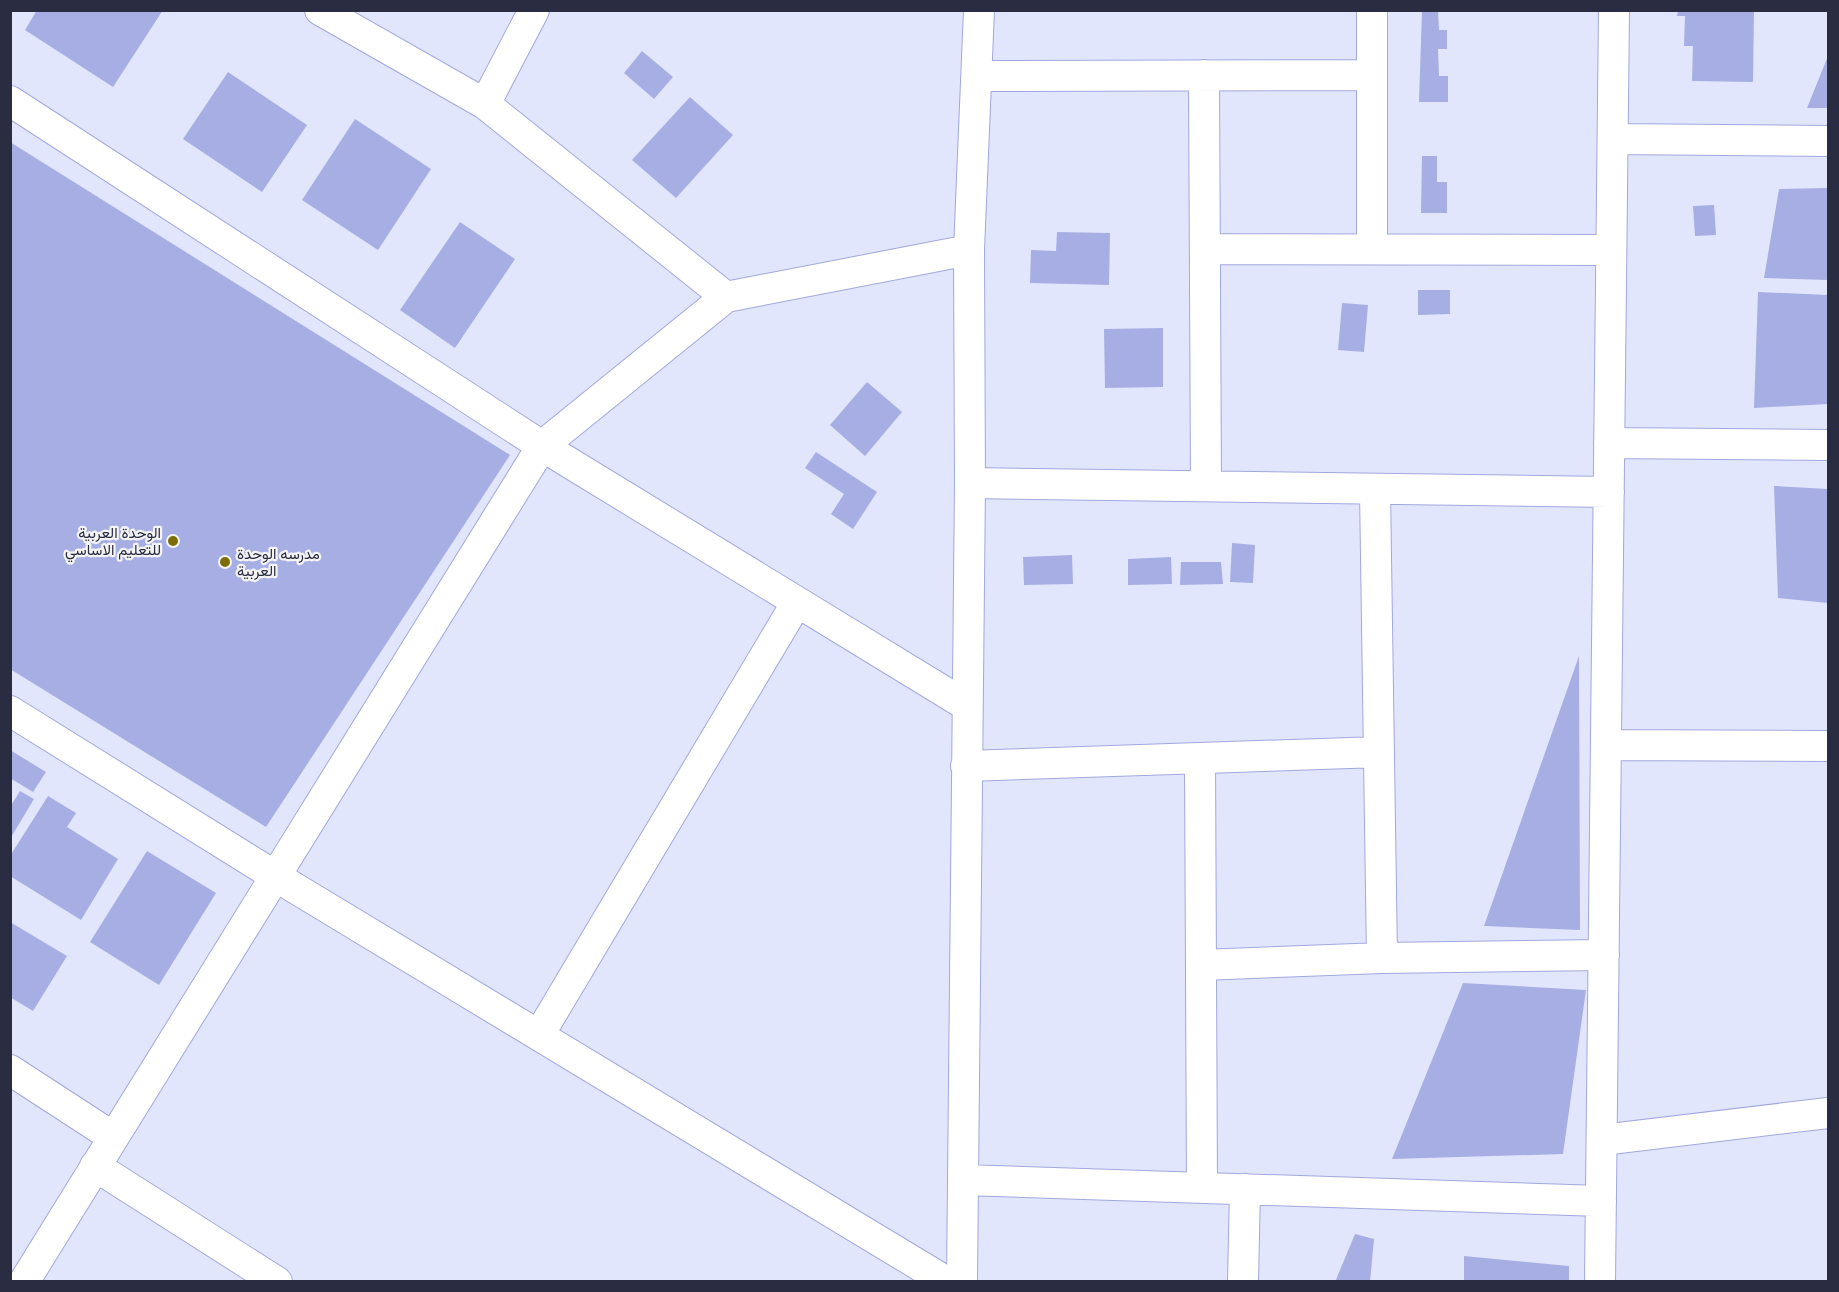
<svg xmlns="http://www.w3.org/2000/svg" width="1839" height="1292" viewBox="0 0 1839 1292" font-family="Lato,Vazirmatn,sans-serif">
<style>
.building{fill:#a7aee4}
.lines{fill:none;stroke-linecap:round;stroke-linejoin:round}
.minor-casing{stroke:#a1a8de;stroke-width:32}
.minor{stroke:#fff;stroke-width:30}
.poi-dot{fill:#7d6d08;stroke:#f4f4f4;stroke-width:2}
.labels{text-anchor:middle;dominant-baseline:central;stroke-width:4.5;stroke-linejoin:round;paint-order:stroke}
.poi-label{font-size:15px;fill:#2a2c41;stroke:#f4f4f4;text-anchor:end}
</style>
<rect width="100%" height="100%" fill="#e2e6fc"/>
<path class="building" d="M 37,10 L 163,10 L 113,87 L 25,30 Z
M 1422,10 L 1438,10 L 1439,30 L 1447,30 L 1447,49 L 1438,49 L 1439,76 L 1448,76 L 1448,102 L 1419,102 Z
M 1678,10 L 1754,10 L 1753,82 L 1692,81 L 1693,46 L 1684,46 L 1685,16 L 1677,16 Z
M 642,51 L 673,77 L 654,99 L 624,73 Z
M 1828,56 L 1828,108 L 1807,108 Z
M 228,72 L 307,125 L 262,192 L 183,139 Z
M 690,97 L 733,135 L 676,198 L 632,160 Z
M 355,119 L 431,169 L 378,250 L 302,200 Z
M 10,142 L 510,455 L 266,827 L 10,669 Z
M 1422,156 L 1437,156 L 1437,182 L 1447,182 L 1447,213 L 1421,213 Z
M 1828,188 L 1828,280 L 1764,278 L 1779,189 Z
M 1714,205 L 1716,235 L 1695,236 L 1693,206 Z
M 460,222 L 515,259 L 455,348 L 400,310 Z
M 1057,232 L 1110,233 L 1109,285 L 1030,283 L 1031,250 L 1056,251 Z
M 1418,290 L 1450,290 L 1450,314 L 1418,315 Z
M 1758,292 L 1828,295 L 1828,404 L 1754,408 Z
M 1342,303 L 1368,305 L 1364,352 L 1338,350 Z
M 1163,328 L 1163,387 L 1105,388 L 1104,329 Z
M 867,382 L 902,412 L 865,456 L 830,425 Z
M 816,452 L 877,492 L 853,529 L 831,514 L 844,494 L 805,468 Z
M 1774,486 L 1828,489 L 1828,603 L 1778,598 Z
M 1232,543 L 1255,545 L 1253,583 L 1230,582 Z
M 1072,555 L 1073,584 L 1024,585 L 1023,557 Z
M 1171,557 L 1172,584 L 1128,585 L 1128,559 Z
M 1181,562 L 1221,562 L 1223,584 L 1180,585 Z
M 1579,656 L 1580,930 L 1484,926 Z
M 10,750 L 46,772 L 33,792 L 10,778 Z
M 20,791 L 34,799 L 10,839 L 10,807 Z
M 48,796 L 76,813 L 67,827 L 118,859 L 81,920 L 10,876 L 10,856 Z
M 147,851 L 216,893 L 159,985 L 90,942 Z
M 10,922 L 67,956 L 33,1011 L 10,997 Z
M 1463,983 L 1586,990 L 1563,1154 L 1392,1159 Z
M 1355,1234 L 1374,1239 L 1370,1282 L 1335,1282 Z
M 1464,1256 L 1569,1266 L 1569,1282 L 1464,1282 Z"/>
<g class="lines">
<g class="minor-casing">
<path id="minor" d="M 320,10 L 485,104 L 726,297
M 1204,75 L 1206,486
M 977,76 L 1372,75
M 10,101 L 542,446 L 24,1282
M 485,104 L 534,10
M 1613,139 L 1828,141
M 1205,249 L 1611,250
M 1372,249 L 1372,10
M 1609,443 L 1828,445
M 970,483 L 1609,492
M 1375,489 L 1382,958
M 966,705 L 542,446 L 726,297 L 969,250
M 10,711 L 275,876 L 947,1282
M 1606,745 L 1828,746
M 1200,758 L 1202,1188
M 966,766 L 1379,752
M 1201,965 L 1382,958 L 1604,955
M 539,1035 L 797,602
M 10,1070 L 113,1137
M 1602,1140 L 1828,1113
M 95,1166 L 277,1282
M 963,1180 L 1601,1201
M 962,1282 L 970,483 L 969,250 L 979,10
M 1243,1282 L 1245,1189
M 1600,1282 L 1614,10"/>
</g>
<use href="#minor" class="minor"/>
</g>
<g class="poi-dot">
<circle cx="173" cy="541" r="6"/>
<circle cx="225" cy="562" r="6"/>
</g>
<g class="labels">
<g class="poi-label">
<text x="161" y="532">الوحدة العربية<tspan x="161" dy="17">للتعليم الاساسي</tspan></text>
<text x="237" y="553" text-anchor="start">مدرسه الوحدة<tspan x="237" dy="17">العربية</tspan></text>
</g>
</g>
<rect width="1839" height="1292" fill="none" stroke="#2a2c41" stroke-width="24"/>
</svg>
